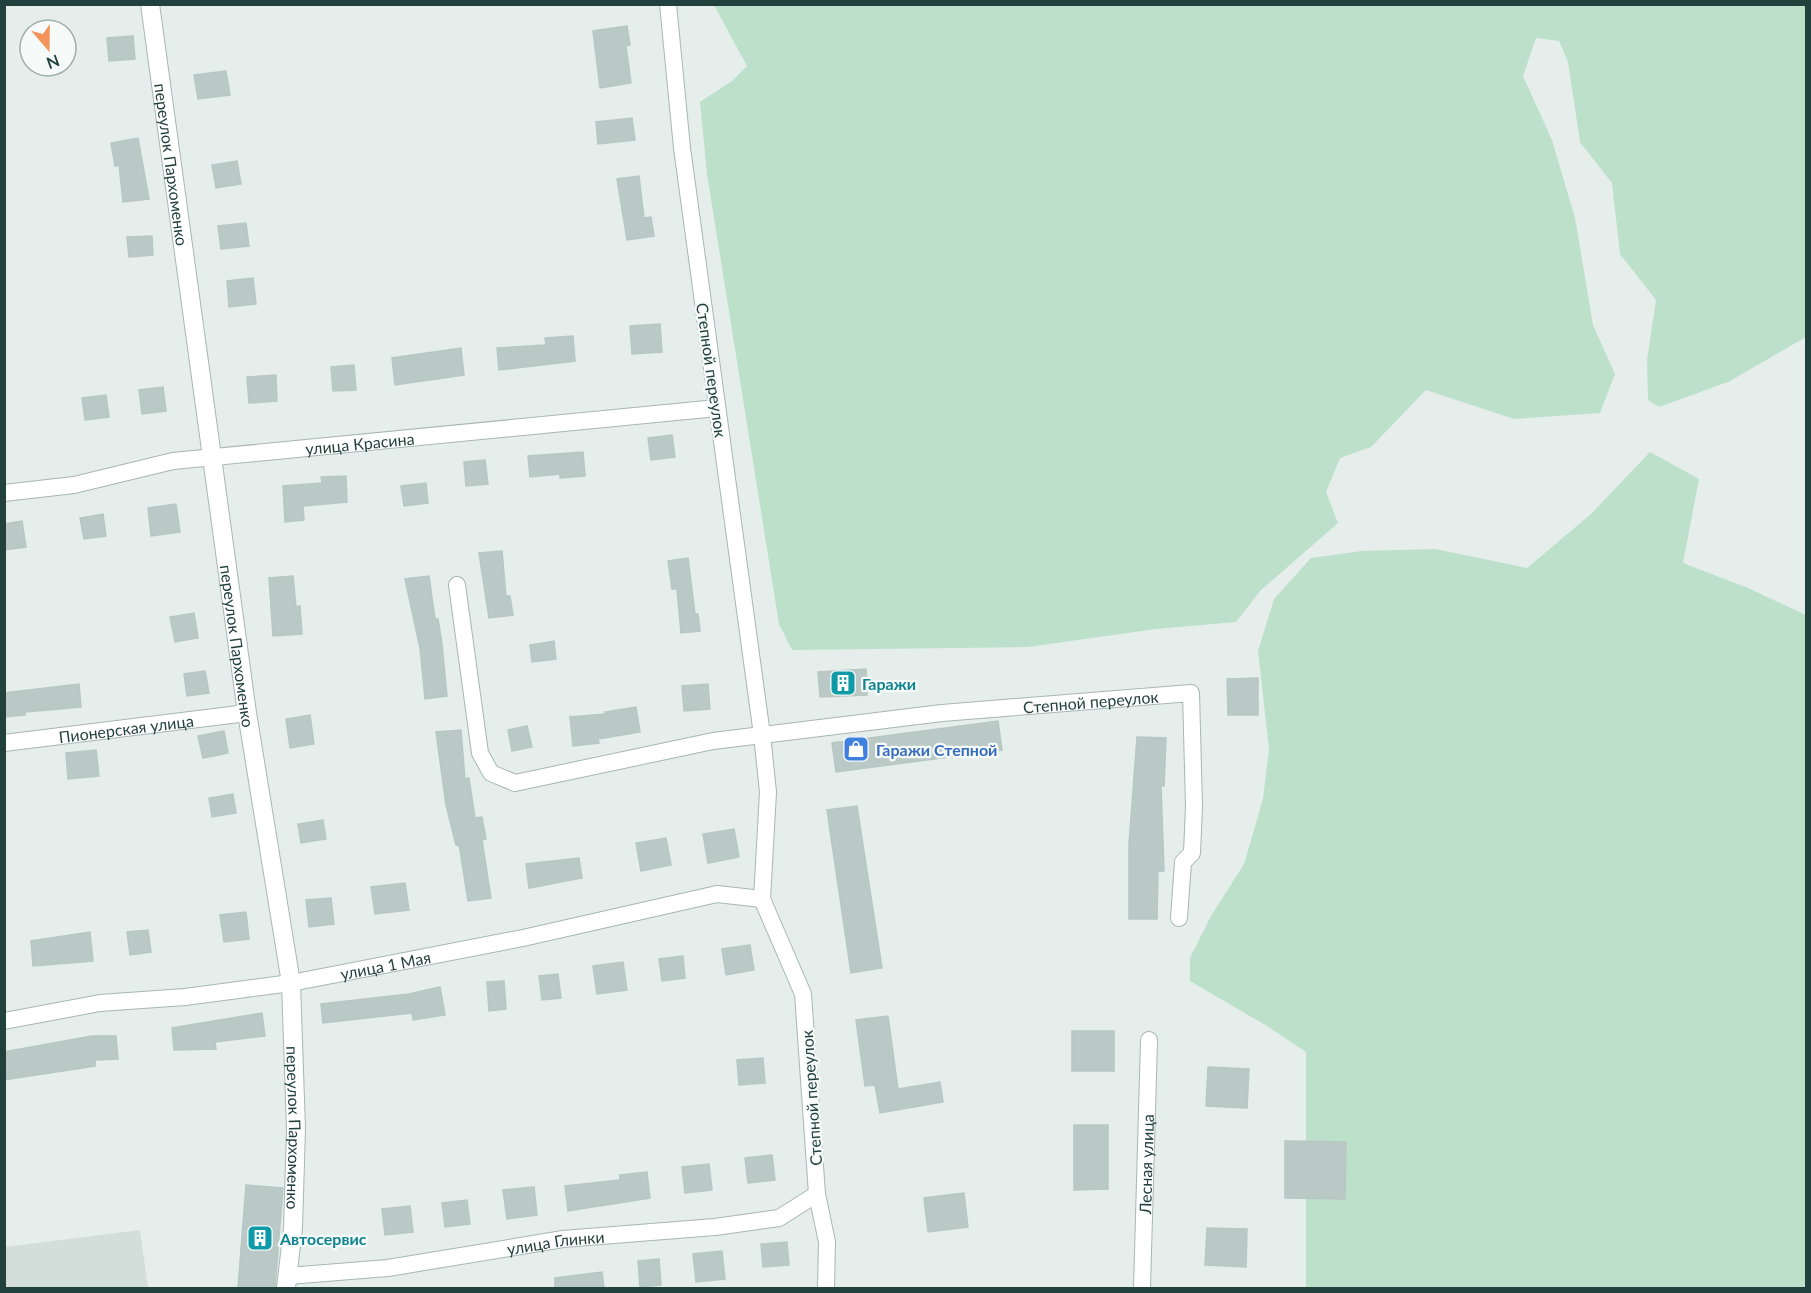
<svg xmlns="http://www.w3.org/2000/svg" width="1811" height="1293" viewBox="0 0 1811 1293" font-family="Lato,sans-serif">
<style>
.built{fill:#d3deda}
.green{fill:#bde0cb}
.building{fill:#bac9c5;stroke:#b7c8c3;stroke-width:1.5}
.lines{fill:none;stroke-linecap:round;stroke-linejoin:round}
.minor-casing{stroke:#a7b7b3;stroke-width:18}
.tertiary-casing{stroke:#a7b7b3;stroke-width:20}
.minor{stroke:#fff;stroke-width:16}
.tertiary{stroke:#fff;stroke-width:18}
.labels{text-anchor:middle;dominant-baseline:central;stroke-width:4.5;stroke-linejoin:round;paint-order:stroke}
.street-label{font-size:16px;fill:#23413c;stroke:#f6faf9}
.culture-label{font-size:16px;font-weight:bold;fill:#0d838f;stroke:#f6faf9;text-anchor:start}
.shop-label{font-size:16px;font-weight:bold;fill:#366cbe;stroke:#f6faf9;text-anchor:start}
</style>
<rect width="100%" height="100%" fill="#e5eeeb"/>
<path class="built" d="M 140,1230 L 148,1288 L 5,1288 L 5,1247 Z"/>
<path class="green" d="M 714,5 L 1806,5 L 1806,337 L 1728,382 L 1659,407 L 1648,400 L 1647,360 L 1656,300 L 1620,254 L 1612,183 L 1580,142 L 1568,62 L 1559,41 L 1536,38 L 1523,76 L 1552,140 L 1575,218 L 1593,325 L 1615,374 L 1600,413 L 1514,419 L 1426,390 L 1371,447 L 1340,458 L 1326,492 L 1338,523 L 1261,590 L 1236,622 L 1156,629 L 1028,647 L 792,650 L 779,624 L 707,174 L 700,102 L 732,81 L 747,66 Z
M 1650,452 L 1699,479 L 1683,563 L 1748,588 L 1806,615 L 1806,1288 L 1306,1288 L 1306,1052 L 1267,1026 L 1190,981 L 1190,958 L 1211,916 L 1244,864 L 1263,799 L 1269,749 L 1258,651 L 1274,599 L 1311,558 L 1362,551 L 1435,549 L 1527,568 L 1591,514 Z"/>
<path class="building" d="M 627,26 L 630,45 L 626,46 L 631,83 L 600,88 L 593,31 Z
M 133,36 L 135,59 L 109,61 L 107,38 Z
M 226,71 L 230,95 L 198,99 L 194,75 Z
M 632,118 L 635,140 L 598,144 L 596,122 Z
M 138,138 L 149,199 L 123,202 L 119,165 L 115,166 L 111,143 Z
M 237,161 L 241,184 L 216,188 L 212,165 Z
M 639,176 L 644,218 L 651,217 L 654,236 L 627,240 L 617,179 Z
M 246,223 L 249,246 L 221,249 L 218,226 Z
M 152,236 L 153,255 L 129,257 L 127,237 Z
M 253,278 L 256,304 L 229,307 L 227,281 Z
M 660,324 L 662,352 L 632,354 L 630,326 Z
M 573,336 L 575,361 L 499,370 L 497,348 L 546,345 L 545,338 Z
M 461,348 L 464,375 L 395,385 L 392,358 Z
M 354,365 L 356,390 L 333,391 L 331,367 Z
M 276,375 L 277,401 L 249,403 L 247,377 Z
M 163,387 L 166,411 L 142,414 L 139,390 Z
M 106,395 L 109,417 L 85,420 L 82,398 Z
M 672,435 L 675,457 L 651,460 L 648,438 Z
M 583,452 L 585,476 L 560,478 L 560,474 L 530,477 L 528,456 Z
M 485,460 L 488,484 L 466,486 L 464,462 Z
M 346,476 L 347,502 L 303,506 L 304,520 L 285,522 L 283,486 L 322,483 L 321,477 Z
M 426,483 L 428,503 L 404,506 L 401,486 Z
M 176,504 L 180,532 L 151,536 L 148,508 Z
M 103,514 L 106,536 L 84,539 L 80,518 Z
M 22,521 L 26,547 L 4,550 L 4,524 Z
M 502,551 L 506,596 L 510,596 L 513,615 L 489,618 L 479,553 Z
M 688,558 L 695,614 L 698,614 L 700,631 L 681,633 L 677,589 L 672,589 L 668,561 Z
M 293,576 L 296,607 L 300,606 L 302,634 L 273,636 L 269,578 Z
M 429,576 L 435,619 L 438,619 L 442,644 L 447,696 L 425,699 L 420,648 L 405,579 Z
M 194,613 L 198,638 L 175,642 L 170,617 Z
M 554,641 L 556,659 L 532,662 L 530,645 Z
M 866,669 L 867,695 L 820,697 L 818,672 Z
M 205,671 L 209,693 L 187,696 L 184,674 Z
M 1258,678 L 1258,715 L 1228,715 L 1227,679 Z
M 79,684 L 81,707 L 25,712 L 25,715 L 4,717 L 4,693 Z
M 708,684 L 710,709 L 684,711 L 682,686 Z
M 636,707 L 640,732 L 598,739 L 599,743 L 573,746 L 570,717 L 606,714 L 605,712 Z
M 310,715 L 314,744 L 290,748 L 286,719 Z
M 998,721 L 1002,750 L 836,772 L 832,743 Z
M 527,726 L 532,747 L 512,751 L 508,730 Z
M 461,730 L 465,779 L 469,778 L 475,818 L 482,817 L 486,839 L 482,840 L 491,898 L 468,901 L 459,844 L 456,845 L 446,805 L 436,732 Z
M 224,731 L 228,753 L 203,758 L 198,736 Z
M 1137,737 L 1166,738 L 1164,786 L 1161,786 L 1164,871 L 1158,871 L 1157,919 L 1129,919 L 1129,844 Z
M 96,750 L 99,776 L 68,779 L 66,753 Z
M 233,794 L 236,813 L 212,817 L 209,798 Z
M 857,806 L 882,968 L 851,973 L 827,810 Z
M 323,820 L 326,839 L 301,843 L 298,824 Z
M 734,829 L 739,857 L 708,863 L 703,834 Z
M 666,838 L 671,865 L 641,871 L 636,843 Z
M 579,858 L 582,878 L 529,888 L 526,864 Z
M 405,883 L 409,910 L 375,914 L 371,887 Z
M 331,898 L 334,924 L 309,927 L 306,900 Z
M 246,912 L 249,939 L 224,942 L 220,915 Z
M 148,930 L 151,952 L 130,955 L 127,932 Z
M 90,932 L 93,961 L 33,966 L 31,941 Z
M 750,945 L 754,970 L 726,975 L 722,949 Z
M 683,956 L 685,978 L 662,981 L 659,959 Z
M 623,962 L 627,990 L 597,994 L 593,966 Z
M 558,974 L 561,998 L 542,1000 L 539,976 Z
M 504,981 L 506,1009 L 489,1011 L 487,982 Z
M 440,987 L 445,1015 L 413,1020 L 412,1013 L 323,1023 L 321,1004 L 409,994 Z
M 262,1013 L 265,1036 L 215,1042 L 216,1049 L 174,1050 L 172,1028 Z
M 888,1016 L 898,1089 L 940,1082 L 943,1102 L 880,1113 L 875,1085 L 865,1086 L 856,1020 Z
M 1072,1031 L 1114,1031 L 1114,1071 L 1072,1071 Z
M 92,1036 L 116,1036 L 118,1059 L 95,1060 L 95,1066 L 4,1080 L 4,1052 Z
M 763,1058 L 765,1083 L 739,1085 L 737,1060 Z
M 1208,1067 L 1249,1069 L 1247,1108 L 1206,1106 Z
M 1074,1125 L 1108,1125 L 1108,1189 L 1074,1190 Z
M 1285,1141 L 1346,1142 L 1345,1199 L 1285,1198 Z
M 772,1155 L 775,1180 L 748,1183 L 745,1158 Z
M 709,1164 L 712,1190 L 685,1193 L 682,1167 Z
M 647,1172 L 650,1198 L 568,1211 L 565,1186 L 620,1180 L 620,1175 Z
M 246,1185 L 283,1188 L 275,1288 L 238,1288 Z
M 534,1187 L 537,1215 L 507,1219 L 503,1190 Z
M 964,1193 L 968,1227 L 928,1232 L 924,1198 Z
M 467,1200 L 470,1224 L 445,1227 L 442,1203 Z
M 410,1206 L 413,1232 L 385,1235 L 382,1209 Z
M 1207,1228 L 1247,1229 L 1246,1267 L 1205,1265 Z
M 787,1242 L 789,1265 L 763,1267 L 761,1244 Z
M 722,1251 L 725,1279 L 696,1282 L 693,1254 Z
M 659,1259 L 661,1285 L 640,1287 L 638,1261 Z
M 602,1272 L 604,1288 L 555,1288 L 555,1278 Z"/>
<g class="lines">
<g class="minor-casing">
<g id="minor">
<path id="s1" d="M 4,493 L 74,485 L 173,461 L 717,408"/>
<path d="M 457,585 L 480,753 L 491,773 L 515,783 L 713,741 L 762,735 L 682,148 L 668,4"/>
<path id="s2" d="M 4,743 L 247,713"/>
<path id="s3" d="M 4,1021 L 100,1003 L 185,997 L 291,983 L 523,938 L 717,894 L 762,899"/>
<path id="s4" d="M 288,1276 L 388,1268 L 563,1239 L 715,1227 L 779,1218 L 817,1194"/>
<path id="s5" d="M 826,1288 L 827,1242 L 817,1194 L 803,994 L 762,899 L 768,792 L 762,735 L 942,713 L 1191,693 L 1194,806 L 1192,853 L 1183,862 L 1179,918"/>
<path id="s6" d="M 1142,1288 L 1149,1040"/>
</g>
</g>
<g class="tertiary-casing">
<g id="tertiary">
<path id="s7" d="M 150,4 L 247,713 L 291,983 L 296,1129 L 293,1228 L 286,1288"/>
</g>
</g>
<use href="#minor" class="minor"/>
<use href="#tertiary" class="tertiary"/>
</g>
<defs>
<g id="building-square" transform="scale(1.35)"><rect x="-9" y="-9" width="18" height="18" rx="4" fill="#0f9aa8" stroke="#f6faf9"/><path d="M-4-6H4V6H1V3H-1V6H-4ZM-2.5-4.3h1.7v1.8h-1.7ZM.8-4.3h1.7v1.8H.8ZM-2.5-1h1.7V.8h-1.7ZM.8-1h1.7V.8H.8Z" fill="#fff"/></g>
<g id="shop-square" transform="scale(1.35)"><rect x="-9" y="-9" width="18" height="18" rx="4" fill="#3f7fe0" stroke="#f6faf9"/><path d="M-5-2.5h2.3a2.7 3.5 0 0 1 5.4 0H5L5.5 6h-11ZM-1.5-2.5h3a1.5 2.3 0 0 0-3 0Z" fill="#fff"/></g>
</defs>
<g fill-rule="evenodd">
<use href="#building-square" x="843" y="683"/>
<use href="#shop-square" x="856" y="749"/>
<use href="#building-square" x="260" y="1238"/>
</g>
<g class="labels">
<g class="street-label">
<text stroke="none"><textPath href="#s7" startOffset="162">переулок Пархоменко</textPath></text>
<text transform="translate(712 370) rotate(82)">Степной переулок</text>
<text stroke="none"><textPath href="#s1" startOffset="360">улица Красина</textPath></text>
<text stroke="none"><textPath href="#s7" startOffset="648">переулок Пархоменко</textPath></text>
<text stroke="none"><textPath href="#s5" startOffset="894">Степной переулок</textPath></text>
<text stroke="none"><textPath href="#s2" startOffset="123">Пионерская улица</textPath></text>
<text stroke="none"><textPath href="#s3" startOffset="386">улица 1 Мая</textPath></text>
<text transform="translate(811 1098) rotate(-94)">Степной переулок</text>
<text stroke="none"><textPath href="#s7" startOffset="1134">переулок Пархоменко</textPath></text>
<text stroke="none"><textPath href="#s6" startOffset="124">Лесная улица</textPath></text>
<text stroke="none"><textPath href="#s4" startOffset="270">улица Глинки</textPath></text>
</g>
<g class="culture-label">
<text x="862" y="683">Гаражи</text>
<text x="280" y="1238">Автосервис</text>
</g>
<g class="shop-label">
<text x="876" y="749">Гаражи Степной</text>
</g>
</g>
<rect width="1811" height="1293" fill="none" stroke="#23413c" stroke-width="12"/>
<g transform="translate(48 48) rotate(160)"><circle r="28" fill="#f6faf9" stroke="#a2b0ad" stroke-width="1.5"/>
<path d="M0-4.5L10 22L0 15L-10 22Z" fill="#f5935c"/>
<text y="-9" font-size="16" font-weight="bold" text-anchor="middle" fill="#23413c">N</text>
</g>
</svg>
